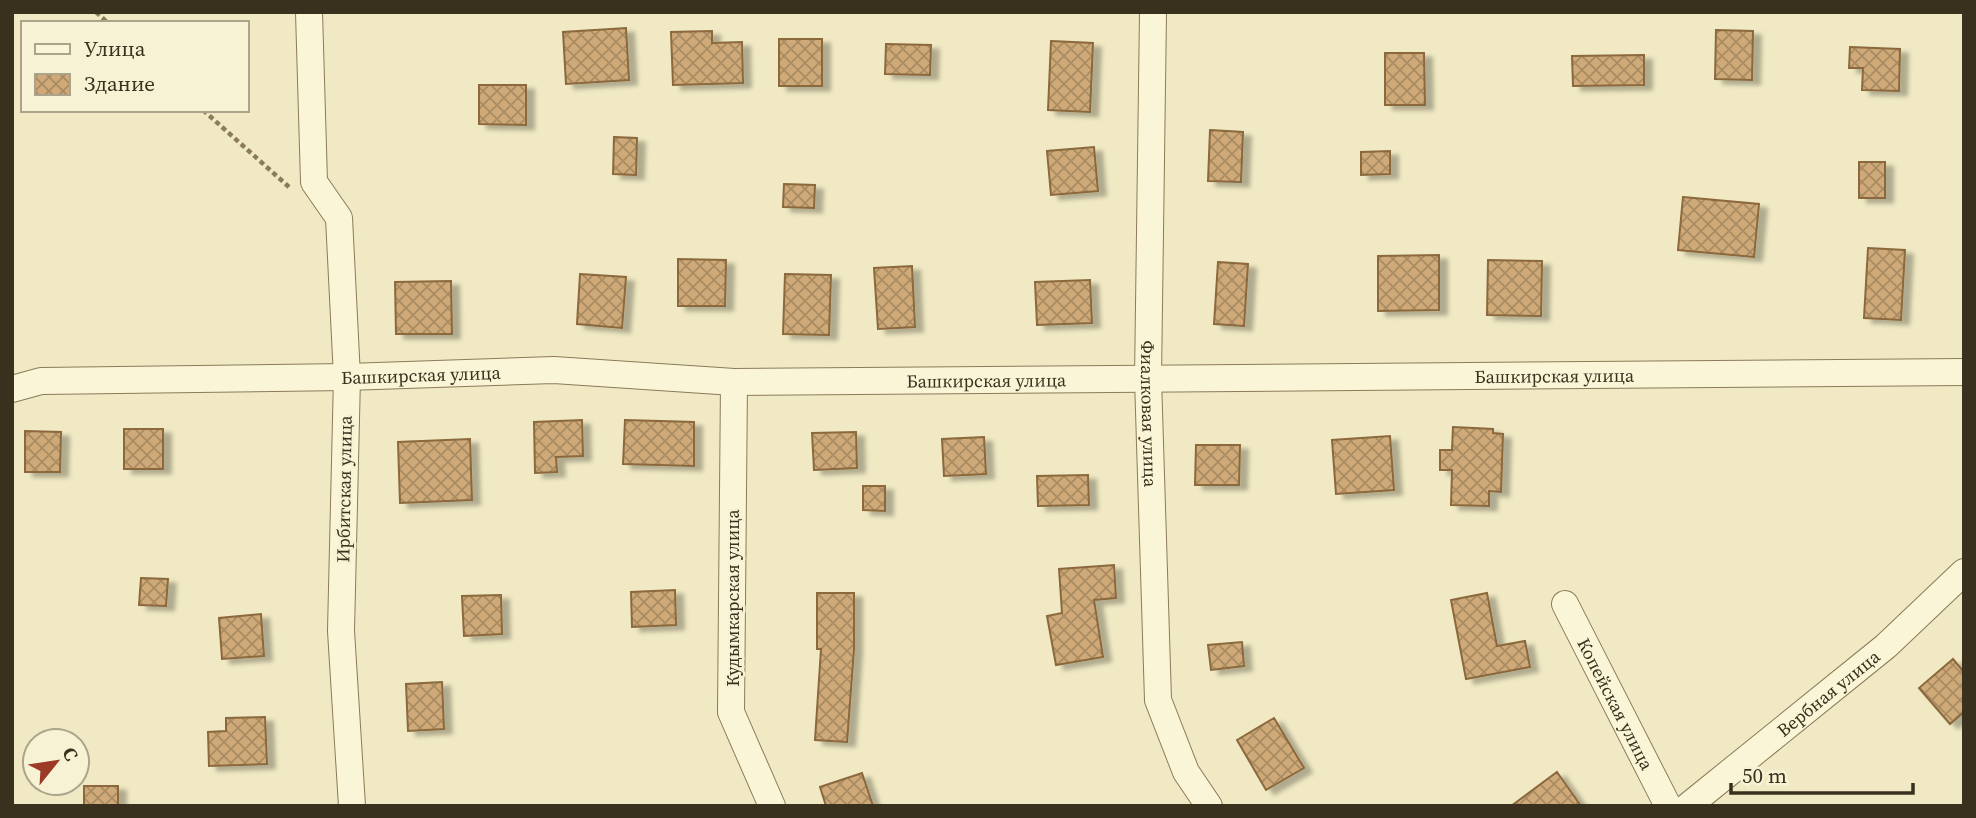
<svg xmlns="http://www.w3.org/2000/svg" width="1976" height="818" viewBox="0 0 1976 818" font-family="'Source Serif 4',serif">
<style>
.building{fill:url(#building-cross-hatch);stroke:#8b693e;stroke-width:2;filter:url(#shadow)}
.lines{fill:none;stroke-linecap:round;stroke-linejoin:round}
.minor-casing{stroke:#8b7b59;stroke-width:28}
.path{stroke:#8b7b59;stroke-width:4.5;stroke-dasharray:5 3.5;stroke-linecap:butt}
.minor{stroke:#faf5d7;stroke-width:26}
.labels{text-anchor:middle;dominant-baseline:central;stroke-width:5;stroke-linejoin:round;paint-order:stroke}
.street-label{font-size:18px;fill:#3a301e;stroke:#f7f2d3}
</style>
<defs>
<pattern id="building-cross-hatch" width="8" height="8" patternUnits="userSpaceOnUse" patternTransform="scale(1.75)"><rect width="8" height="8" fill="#cfaa78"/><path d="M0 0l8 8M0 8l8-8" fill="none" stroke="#a98b62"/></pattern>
<filter id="shadow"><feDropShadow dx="8" dy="4.5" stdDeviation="2" flood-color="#0004"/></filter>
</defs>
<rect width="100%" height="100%" fill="#f0e9c3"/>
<path class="building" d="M 626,28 L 629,80 L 566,84 L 563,32 Z
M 1716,30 L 1753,31 L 1752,80 L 1715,79 Z
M 712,31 L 712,43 L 742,42 L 743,83 L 673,85 L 671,32 Z
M 779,39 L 822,39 L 822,86 L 779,86 Z
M 1051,41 L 1093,43 L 1090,112 L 1048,110 Z
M 886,44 L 931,45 L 930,75 L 885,74 Z
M 1850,47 L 1900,49 L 1899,91 L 1862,90 L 1863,68 L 1849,68 Z
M 1385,53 L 1424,53 L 1425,105 L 1385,105 Z
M 1644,55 L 1644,85 L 1573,86 L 1572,56 Z
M 479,85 L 526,85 L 526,125 L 479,124 Z
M 1210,130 L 1243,132 L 1241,182 L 1208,181 Z
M 614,137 L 637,138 L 636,175 L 613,174 Z
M 1094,147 L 1098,191 L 1051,195 L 1047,151 Z
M 1390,151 L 1390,174 L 1361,175 L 1361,152 Z
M 1859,162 L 1885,162 L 1885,198 L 1859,198 Z
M 784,184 L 815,185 L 814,208 L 783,207 Z
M 1683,197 L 1759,204 L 1754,257 L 1678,250 Z
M 1868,248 L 1905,250 L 1901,320 L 1864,318 Z
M 1439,255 L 1439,310 L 1378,311 L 1378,256 Z
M 678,259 L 726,260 L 725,306 L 678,306 Z
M 1488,260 L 1542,261 L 1541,316 L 1487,315 Z
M 1218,262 L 1248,264 L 1244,326 L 1214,324 Z
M 912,266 L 915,327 L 878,329 L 874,268 Z
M 580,274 L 626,277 L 622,328 L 577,324 Z
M 785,274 L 831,275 L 829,335 L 783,334 Z
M 1090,280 L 1092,323 L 1037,325 L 1035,282 Z
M 451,281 L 452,334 L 396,334 L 395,282 Z
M 582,420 L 583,456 L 556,457 L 557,472 L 535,473 L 534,422 Z
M 625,420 L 694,422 L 694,466 L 623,464 Z
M 1453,427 L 1493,429 L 1493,433 L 1503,434 L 1501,492 L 1489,491 L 1489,506 L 1451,505 L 1452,470 L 1440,470 L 1440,450 L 1452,450 Z
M 124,429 L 163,429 L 163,469 L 124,469 Z
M 25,431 L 61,432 L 60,472 L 25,472 Z
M 856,432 L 857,468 L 814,470 L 812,433 Z
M 1390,436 L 1394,490 L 1336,494 L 1332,440 Z
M 984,437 L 986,474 L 944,476 L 942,439 Z
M 470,439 L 472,500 L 400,503 L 398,442 Z
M 1196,445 L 1240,445 L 1239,485 L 1195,485 Z
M 1088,475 L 1089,505 L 1038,506 L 1037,476 Z
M 863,486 L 885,486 L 885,511 L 863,510 Z
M 1114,565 L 1116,598 L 1094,600 L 1103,657 L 1056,665 L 1047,616 L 1062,613 L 1059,569 Z
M 141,578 L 168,579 L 166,606 L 139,605 Z
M 675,590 L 676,625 L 632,627 L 631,592 Z
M 817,593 L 854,593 L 854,649 L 847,742 L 815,740 L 821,649 L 817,649 Z
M 1487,593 L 1497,646 L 1525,641 L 1530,667 L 1466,679 L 1451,600 Z
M 501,595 L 502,634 L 464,636 L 462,596 Z
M 261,614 L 264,656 L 222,659 L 219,618 Z
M 1242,642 L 1244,666 L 1211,670 L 1208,645 Z
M 1953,659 L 1964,672 L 1964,712 L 1950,724 L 1919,688 Z
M 442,682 L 444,729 L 408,731 L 406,684 Z
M 265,717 L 267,764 L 209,766 L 208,732 L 226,731 L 226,718 Z
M 1274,718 L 1304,768 L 1266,790 L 1237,740 Z
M 1557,772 L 1581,806 L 1511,806 Z
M 862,773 L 873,806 L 826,806 L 820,787 Z
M 84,786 L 118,786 L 118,806 L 84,806 Z"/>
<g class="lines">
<g class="minor-casing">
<g id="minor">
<path d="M 309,12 L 314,182 L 339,218 L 347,377 L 341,631 L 352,806"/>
<path id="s1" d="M 1153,12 L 1148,379 L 1158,700 L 1186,772 L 1209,806"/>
<path d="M 734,382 L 731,712 L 772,806"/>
<path id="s2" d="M 12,389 L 41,381 L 347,377 L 554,370 L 734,382 L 1964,372"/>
<path id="s3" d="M 1565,604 L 1668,806"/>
<path id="s4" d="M 1688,806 L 1886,646 L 1964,572"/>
</g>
</g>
<path class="path" d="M 96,12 L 108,23
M 203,110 L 289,187"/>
<use href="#minor" class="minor"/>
</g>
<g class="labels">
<g class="street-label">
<text stroke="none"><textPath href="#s2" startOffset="410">Башкирская улица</textPath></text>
<text stroke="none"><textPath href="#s2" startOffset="1544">Башкирская улица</textPath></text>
<text stroke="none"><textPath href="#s2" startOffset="976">Башкирская улица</textPath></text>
<text stroke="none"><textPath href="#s1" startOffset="402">Фиалковая улица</textPath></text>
<text transform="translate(344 489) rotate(-89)">Ирбитская улица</text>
<text transform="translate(732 598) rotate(-90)">Кудымкарская улица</text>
<text stroke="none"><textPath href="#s4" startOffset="180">Вербная улица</textPath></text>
<text stroke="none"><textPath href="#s3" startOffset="112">Копейская улица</textPath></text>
</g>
</g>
<rect width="1976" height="818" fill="none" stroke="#3a301e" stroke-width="28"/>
<rect x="21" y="21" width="228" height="91" fill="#f7f2d3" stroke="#aba48b" stroke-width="2"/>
<rect x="35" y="44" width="35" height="10" fill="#faf5d7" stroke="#aba48b" stroke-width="2"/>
<text x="84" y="56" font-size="21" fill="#3a301e">Улица</text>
<rect x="35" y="74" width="35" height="21" fill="url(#building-cross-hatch)" stroke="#aba48b" stroke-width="2"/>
<text x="84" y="91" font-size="21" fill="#3a301e">Здание</text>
<g transform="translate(56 762) rotate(60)"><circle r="33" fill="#f7f2d3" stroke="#aba48b" stroke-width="2"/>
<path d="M0-5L12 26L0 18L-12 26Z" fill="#9c3927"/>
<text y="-10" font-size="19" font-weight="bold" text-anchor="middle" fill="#3a301e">С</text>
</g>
<path d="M1731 783v10h182v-10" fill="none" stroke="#3a301e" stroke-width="3.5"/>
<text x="1742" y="783" font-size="21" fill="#3a301e" stroke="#f7f2d3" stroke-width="5" paint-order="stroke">50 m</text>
</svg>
